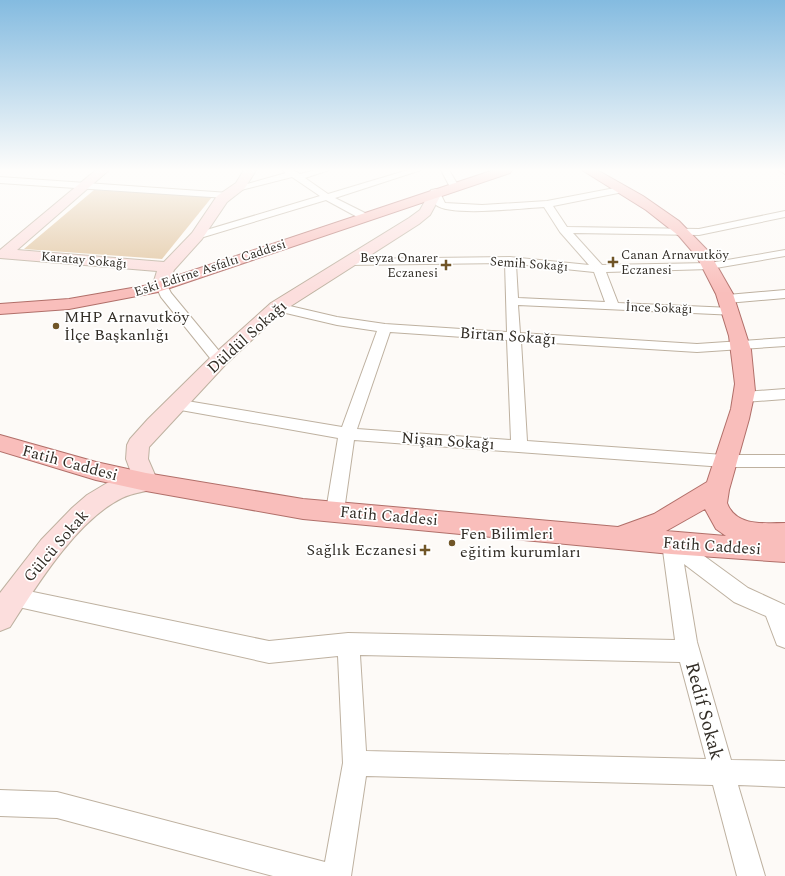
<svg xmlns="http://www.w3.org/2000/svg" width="785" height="876" viewBox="0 0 785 876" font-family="Spectral,serif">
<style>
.green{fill:#e1c5a0}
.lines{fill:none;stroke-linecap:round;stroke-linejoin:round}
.street-casing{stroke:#beb1a0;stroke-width:2}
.secondary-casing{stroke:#beb1a0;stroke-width:2}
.primary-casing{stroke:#b16f69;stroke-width:2}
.street{fill:#fff;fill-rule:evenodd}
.secondary{fill:#fcdedd;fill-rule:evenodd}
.primary{fill:#f9bebb;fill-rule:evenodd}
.poi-dot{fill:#705527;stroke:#fff;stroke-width:1.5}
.labels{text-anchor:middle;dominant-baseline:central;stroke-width:3.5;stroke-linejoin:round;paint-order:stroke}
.far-poi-label{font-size:13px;fill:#322d26;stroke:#fff;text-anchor:start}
.far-street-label{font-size:13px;fill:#322d26;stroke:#fff}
.poi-label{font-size:16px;fill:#322d26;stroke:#fff;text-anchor:start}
.street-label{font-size:16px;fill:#322d26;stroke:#fff}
.near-street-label{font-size:19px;fill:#322d26;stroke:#fff}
</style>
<rect width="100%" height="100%" fill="#fdfaf7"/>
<path class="green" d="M 94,190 L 212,197 L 162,259 L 24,249 Z"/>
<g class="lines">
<g class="street-casing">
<path id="street" d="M 283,170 L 293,170 L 300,174 L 316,170 L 329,170 L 305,178 L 328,194 L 408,170 L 421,170 L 335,198 L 369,215 L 370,217 L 369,219 L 361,219 L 326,200 L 197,239 L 193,238 L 192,236 L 193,234 L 320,196 L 292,177 L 229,193 L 229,197 L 226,198 L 0,183 L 0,177 L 229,193 L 229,189 L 286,173 Z
M 441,170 L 449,170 L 459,187 L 457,189 L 451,189 Z
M 779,170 L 785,170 L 785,174 Z
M 620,187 L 623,188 L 623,192 L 553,206 L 567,227 L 699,229 L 785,211 L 785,217 L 699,235 L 573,233 L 602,265 L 710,263 L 785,250 L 785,256 L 710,269 L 606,272 L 618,303 L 732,308 L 738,312 L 736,315 L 518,305 L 520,333 L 697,344 L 785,338 L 785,346 L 697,352 L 521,341 L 527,441 L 724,455 L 785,455 L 785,467 L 724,467 L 354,440 L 344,511 L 341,516 L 335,518 L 329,516 L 326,511 L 338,438 L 175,409 L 170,408 L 167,404 L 170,400 L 175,399 L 342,427 L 377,331 L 337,325 L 273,310 L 271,307 L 273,304 L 277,303 L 337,317 L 385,324 L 507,332 L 505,263 L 347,265 L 341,262 L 347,259 L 510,257 L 589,265 L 560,232 L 544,207 C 523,208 451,217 436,205 L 431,193 L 436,190 L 439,191 L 445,203 L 482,205 L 547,201 ZM 516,264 L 594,272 L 605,302 L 518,298 ZM 390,332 L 507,340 L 511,440 L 357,429 Z
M 162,282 L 166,283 L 171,293 L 224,357 L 226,360 L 224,363 L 214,363 L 161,297 L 156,286 Z
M 785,290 L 785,298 L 727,303 L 721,299 L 727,295 Z
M 785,389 L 785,399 L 744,402 L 739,401 L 737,397 L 739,393 L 744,392 Z
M 671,535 L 678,537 L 748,588 L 785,605 L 785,648 L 777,645 L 766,616 L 734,602 L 684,564 L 697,642 L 731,760 L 785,761 L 785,787 L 738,785 L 765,876 L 737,876 L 713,785 L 366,776 L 351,876 L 273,876 L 57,818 L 0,816 L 0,790 L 57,792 L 325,862 L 343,763 L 338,656 L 269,663 L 14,606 L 7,604 L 4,597 L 7,590 L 14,588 L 269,641 L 348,633 L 675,640 L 662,543 L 664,537 ZM 360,655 L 680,662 L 706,759 L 366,751 Z"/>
</g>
<g class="secondary-casing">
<path id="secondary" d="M 96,170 L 109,170 L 17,250 L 164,262 L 192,233 L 217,196 L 236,183 L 244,170 L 256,170 L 245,188 L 227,202 L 202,239 L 174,270 L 168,284 L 162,286 L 156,284 L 154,281 L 157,271 L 0,258 L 0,250 Z
M 436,189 L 442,193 L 430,215 L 419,224 L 283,311 L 226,364 L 149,447 L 148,459 L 158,482 L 154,489 C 144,492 132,493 122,498 C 77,520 37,585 10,627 L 0,631 L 0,593 L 41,540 L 72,508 L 87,495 L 107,483 L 132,475 L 126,459 L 127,445 L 130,439 L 148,419 L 212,356 L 271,303 L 409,218 L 420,210 L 431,190 Z"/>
</g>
<g class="primary-casing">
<path id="primary" d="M 494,170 L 512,170 L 510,173 L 158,292 L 69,309 L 0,314 L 0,304 L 69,299 L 149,285 Z
M 582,170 L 597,170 L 643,196 L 679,221 L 709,252 L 733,294 L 751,350 L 755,391 L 749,419 L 729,490 L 727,503 C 736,527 764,523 785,523 L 785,562 L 671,554 L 303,519 L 146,491 L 96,480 L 0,451 L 0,435 L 96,462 L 146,473 L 303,499 L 618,527 L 654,514 L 707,482 L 731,409 L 735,384 L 729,336 L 716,294 L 697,257 L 679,236 L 646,210 ZM 705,509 L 716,529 L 726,536 L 666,531 Z"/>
</g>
<use href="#street" class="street"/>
<use href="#secondary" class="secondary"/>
<use href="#primary" class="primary"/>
</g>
<linearGradient id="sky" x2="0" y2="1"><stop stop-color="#84bbe0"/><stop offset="0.58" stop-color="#fefdfb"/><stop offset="1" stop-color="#fefdfb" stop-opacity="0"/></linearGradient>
<rect width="785" height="293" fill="url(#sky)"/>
<g class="poi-dot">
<path d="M611 256h4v4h4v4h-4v4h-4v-4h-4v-4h4z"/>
<path d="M444 259h4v4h4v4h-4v4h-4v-4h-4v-4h4z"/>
<circle cx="56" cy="326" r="4"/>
<circle cx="452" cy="543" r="4"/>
<path d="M423 544h4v4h4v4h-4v4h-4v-4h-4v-4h4z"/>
</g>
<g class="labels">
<g class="far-poi-label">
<text x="621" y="255">Canan Arnavutköy<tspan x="621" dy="15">Eczanesi</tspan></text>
<text x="438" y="258" text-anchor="end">Beyza Onarer<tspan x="438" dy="15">Eczanesi</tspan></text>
</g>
<g class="far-street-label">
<text transform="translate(84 260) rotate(5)">Karatay Sokağı</text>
<text transform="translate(529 264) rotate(4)">Semih Sokağı</text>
<text transform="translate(210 268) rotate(-18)">Eski Edirne Asfaltı Caddesi</text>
<text transform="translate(659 308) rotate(2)">İnce Sokağı</text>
</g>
<g class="poi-label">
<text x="64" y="317">MHP Arnavutköy<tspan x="64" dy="18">İlçe Başkanlığı</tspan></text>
<text x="460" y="534">Fen Bilimleri<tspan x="460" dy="18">eğitim kurumları</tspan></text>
<text x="417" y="550" text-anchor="end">Sağlık Eczanesi</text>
</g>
<g class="street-label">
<text transform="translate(508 336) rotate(4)">Birtan Sokağı</text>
<text transform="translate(247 337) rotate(-42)">Düldül Sokağı</text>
<text transform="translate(448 441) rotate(4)">Nişan Sokağı</text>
<text transform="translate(70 463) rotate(15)">Fatih Caddesi</text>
<text transform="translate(389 516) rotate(5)">Fatih Caddesi</text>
<text transform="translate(56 546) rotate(-49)">Gülcü Sokak</text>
<text transform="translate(712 546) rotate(4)">Fatih Caddesi</text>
</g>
<g class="near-street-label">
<text transform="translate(704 711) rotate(75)">Redif Sokak</text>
</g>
</g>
</svg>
